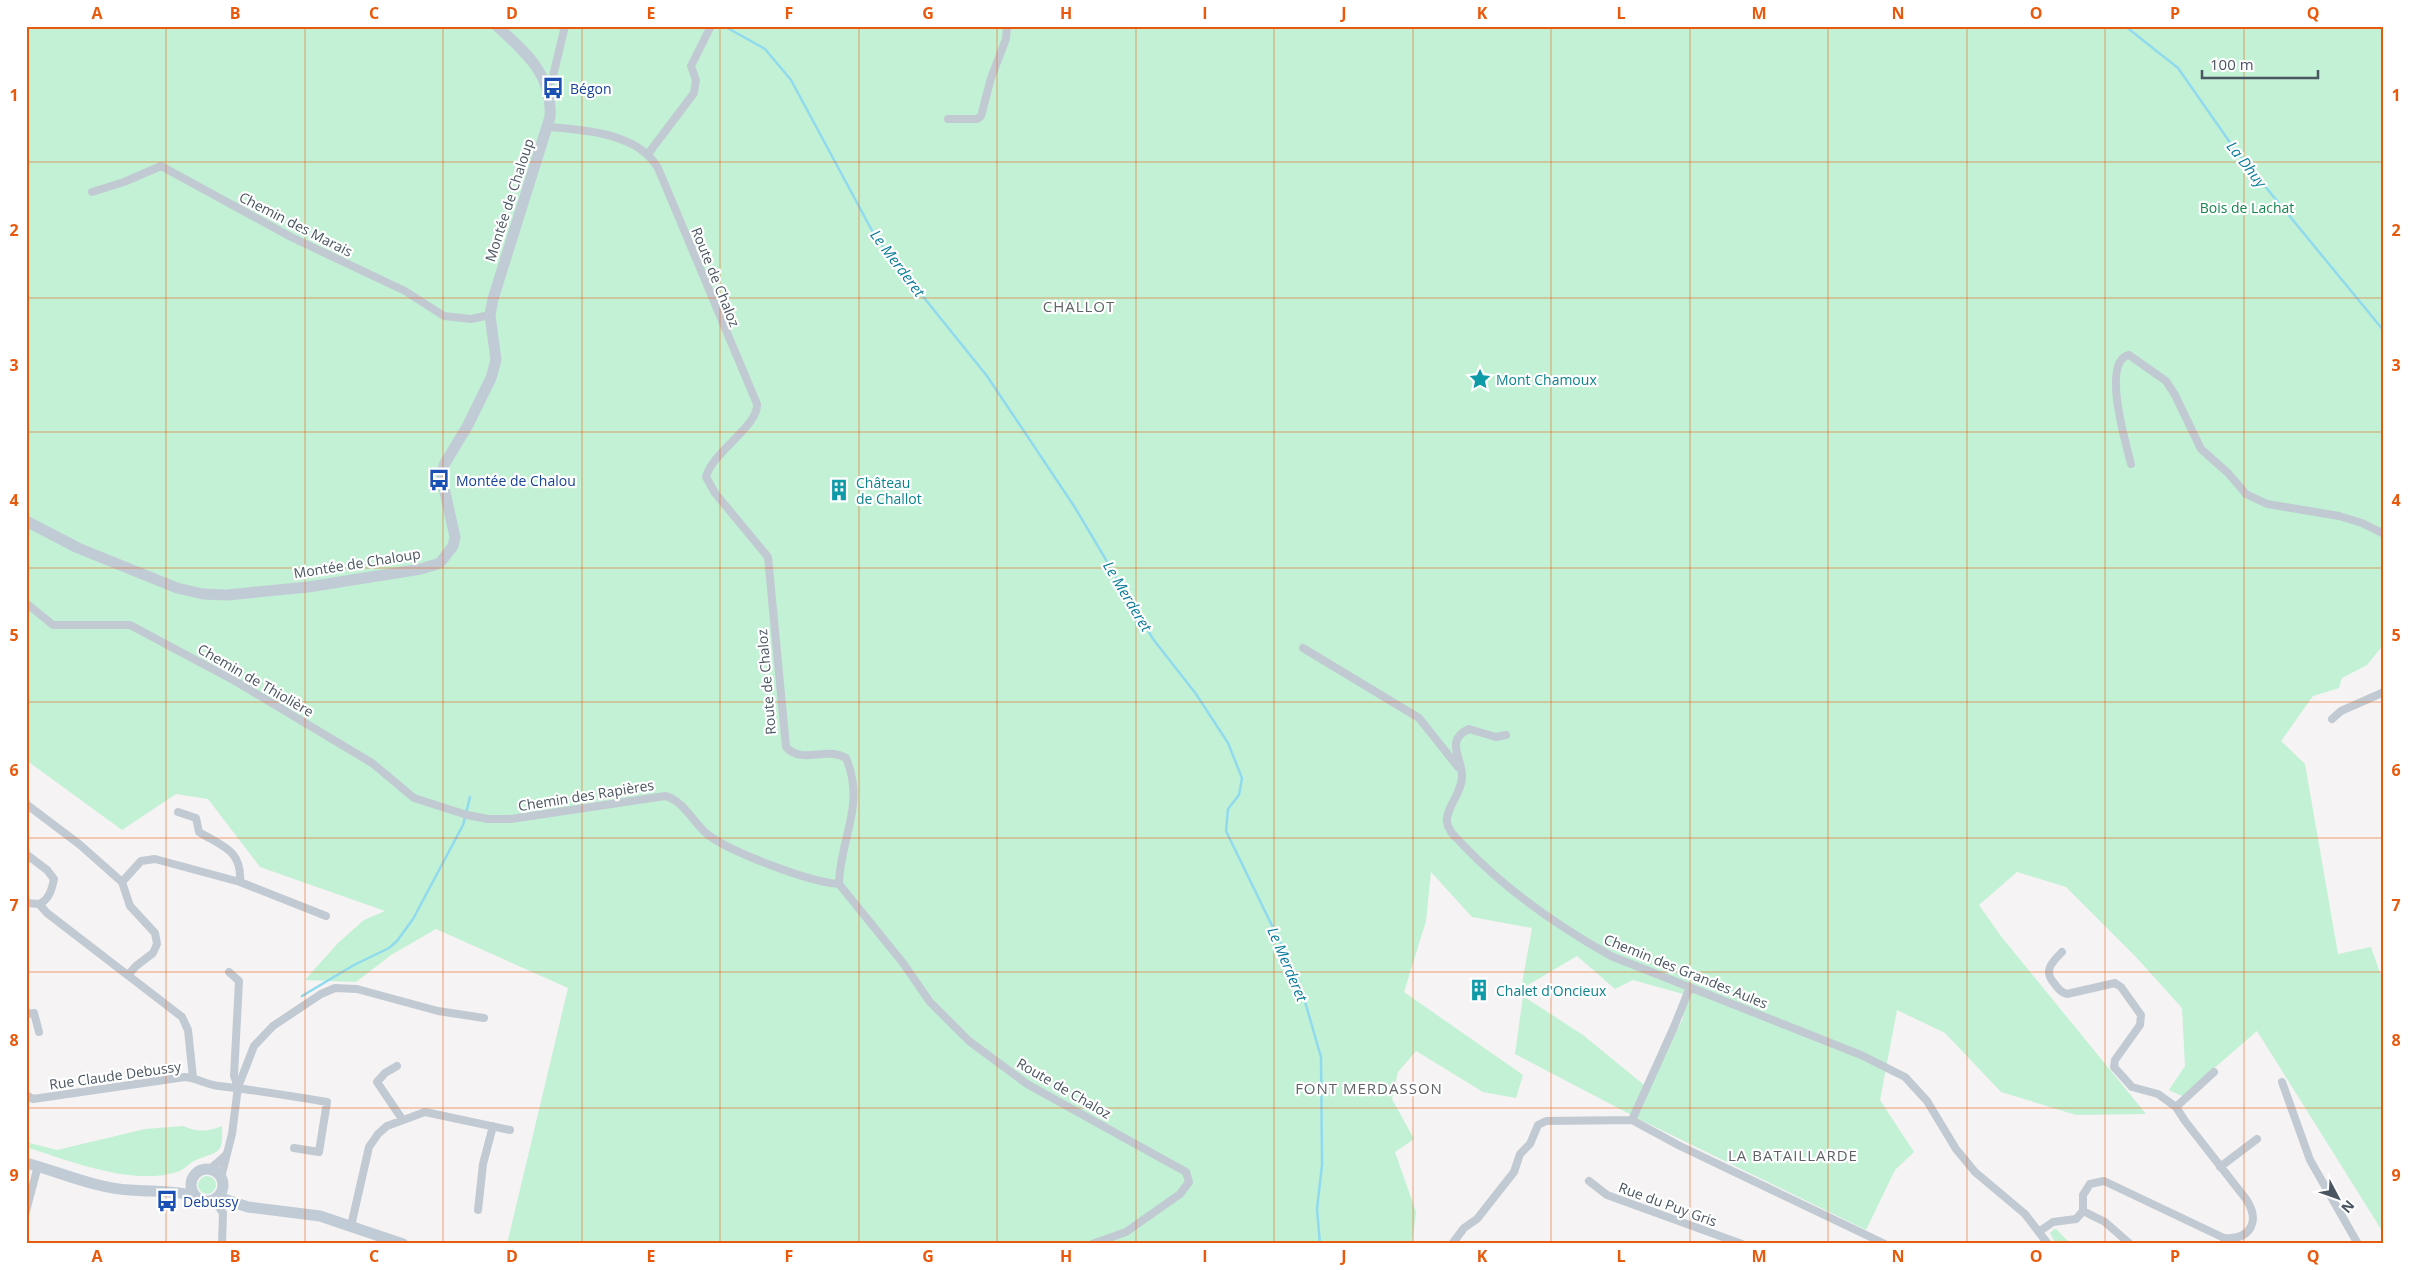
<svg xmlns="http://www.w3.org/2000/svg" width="2410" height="1270" viewBox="0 0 2410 1270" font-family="'Open Sans',sans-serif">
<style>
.green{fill:#c3f1d5}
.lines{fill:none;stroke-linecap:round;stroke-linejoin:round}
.stream{stroke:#90daee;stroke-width:2.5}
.minor{stroke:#c1cad2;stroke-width:8}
.secondary{stroke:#c1cbd6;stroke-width:11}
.grid{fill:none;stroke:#e8590c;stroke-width:1;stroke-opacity:0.55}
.labels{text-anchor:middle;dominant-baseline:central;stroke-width:4.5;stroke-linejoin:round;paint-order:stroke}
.transit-label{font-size:14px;fill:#164399;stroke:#fff;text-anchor:start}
.street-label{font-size:14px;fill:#4a5661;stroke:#fff}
.park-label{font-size:14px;fill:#17864f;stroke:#fff}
.culture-label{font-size:14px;fill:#0d838f;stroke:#fff;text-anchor:start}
.water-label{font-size:15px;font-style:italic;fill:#0c7c9b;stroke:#fff}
.neighbourhood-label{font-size:15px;letter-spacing:1px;fill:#5f6368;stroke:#fff}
.neatline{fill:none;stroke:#e8590c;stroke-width:2}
.grid-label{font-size:16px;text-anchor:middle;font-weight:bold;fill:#e8590c}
</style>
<rect width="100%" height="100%" fill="#f5f3f3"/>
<path class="green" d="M 26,26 L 2384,26 L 2384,644 L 2367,665 L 2342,678 L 2339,688 L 2313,696 L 2281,741 L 2305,764 L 2338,954 L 2371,947 L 2384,984 L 2384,1234 L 2257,1031 L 2182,1096 L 2169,1090 L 2185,1066 L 2182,1008 L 2135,956 L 2066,887 L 2017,872 L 1979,905 L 2000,935 L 2146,1114 L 2076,1115 L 2001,1092 L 1945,1033 L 1897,1010 L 1880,1100 L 1914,1152 L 1895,1170 L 1866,1230 L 1641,1120 L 1515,1054 L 1523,996 L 1583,1035 L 1649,1089 L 1683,1018 L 1683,994 L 1633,980 L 1615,989 L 1577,956 L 1521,989 L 1532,928 L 1472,917 L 1431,872 L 1426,921 L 1404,992 L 1523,1075 L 1516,1098 L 1483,1092 L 1416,1051 L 1398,1072 L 1392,1099 L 1414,1139 L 1395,1152 L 1416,1212 L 1412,1244 L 507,1244 L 568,988 L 436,929 L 391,955 L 356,982 L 305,980 L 338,943 L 364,920 L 385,911 L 260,867 L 208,799 L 176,794 L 122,830 L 26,760 Z
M 183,1126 C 198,1132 206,1132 222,1126 C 223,1155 220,1150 196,1160 C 189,1163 184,1170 177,1172 C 131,1186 70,1161 26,1147 L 26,1142 L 57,1150 L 145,1129 Z
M198 1185a9 9 0 1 1 18 0a9 9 0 1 1-18 0Z
M 2054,1229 L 2056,1229 L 2071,1244 L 2056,1244 L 2050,1233 Z"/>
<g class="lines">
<path class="stream" d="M 724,26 L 765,49 L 791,80 L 876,238 L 987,376 L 1074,506 L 1153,639 L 1196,694 L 1228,743 L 1242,778 L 1239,795 L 1228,809 L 1226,831 L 1299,981 L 1321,1057 L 1322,1165 L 1317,1209 L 1320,1244
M 2125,26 L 2178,68 L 2236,151 L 2384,331
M 302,996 L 354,965 L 389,948 L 397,941 L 413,919 L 463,825 L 470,797"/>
<path class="minor" d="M 547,85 L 552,80 L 565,26
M 948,119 L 977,119 L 981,116 L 991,78 L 1006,39 L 1007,26
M 548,127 C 585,130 638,133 658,168 L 757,404 C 759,426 712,452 706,477 L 715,493 L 768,557 L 786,747 C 802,765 826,746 846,758 C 866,805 840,838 839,884 L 903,963 L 930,1002 L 969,1041 L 1027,1084 L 1186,1172 L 1189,1182 L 1180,1194 L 1126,1232 L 1092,1244
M 648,154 L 694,93 L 696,80 L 691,66 L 711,26
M 92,192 L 124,182 L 161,166 L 291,237 L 405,291 L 444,316 L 471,319 L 490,315
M 2131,464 C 2126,444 2101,361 2129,355 L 2166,381 L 2175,395 L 2201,449 L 2228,473 L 2246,494 L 2267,504 L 2339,516 L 2362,523 L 2384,534
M 26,603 L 53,625 L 130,625 L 235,681 L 372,763 L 414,798 L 467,815 L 488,819 L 511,819 L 665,796 C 683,800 693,822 707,834 C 730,852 809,882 839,884
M 1303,648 L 1419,718 L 1458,767
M 2332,719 L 2341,711 L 2384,692
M 1506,735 L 1496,737 L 1469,729 C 1445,740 1461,756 1462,775 C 1463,792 1445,809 1447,822 C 1448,832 1457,838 1464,846 C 1506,890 1558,926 1611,956 L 1861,1055 L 1905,1077 L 1927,1101 L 1956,1149 L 1975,1172 L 2025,1214 L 2048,1244
M 26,804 L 79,844 L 122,882 L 130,906 L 155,933 L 157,944 L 153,953 L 136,966 L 128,975
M 178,812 L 196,818 L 199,832 C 223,847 242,850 240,882
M 26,854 L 47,870 L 54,879 C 52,889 49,900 39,904
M 122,882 L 141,861 L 155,859 L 240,882 L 326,916
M 26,903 L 39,904
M 39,904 L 47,913 L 182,1017 L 188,1030 L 193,1078
M 229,972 L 239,981 L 234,1076 L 238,1087
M 26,1014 L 34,1013 L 39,1032
M 397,1066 L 385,1073 L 377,1082 L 402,1119
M 2282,1082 L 2310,1160 L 2358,1244
M 26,1095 L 33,1099 L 185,1077 C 197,1078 207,1085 219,1086 C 255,1090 291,1096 327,1102 L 319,1152 L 294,1148
M 2176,1107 L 2214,1072
M 1632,1120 L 1674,1027 L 1690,987
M 2220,1167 L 2257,1139
M 210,1169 L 226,1155
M 221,1177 L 232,1134 L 238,1087 L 254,1046 L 273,1026 L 321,994 L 335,988 L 357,989 L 438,1011 L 484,1018
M 1589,1181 L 1607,1195 L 1742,1244
M 214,1200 L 223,1213 L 222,1244
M 478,1210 L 483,1164 L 493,1126
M 26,1211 L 38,1166
M 2083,1211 L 2105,1222 L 2130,1244
M 351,1226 L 369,1147 L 378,1134 L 387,1126 L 425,1112 L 510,1130
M 2040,1231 L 2053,1222 L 2076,1219 L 2083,1211 L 2083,1195 L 2090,1184 L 2104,1181 L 2224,1238 C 2250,1240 2261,1222 2246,1199 L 2185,1121 L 2176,1107 L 2158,1094 L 2132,1087 L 2114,1067 L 2115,1060 L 2140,1025 L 2141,1015 L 2121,987 L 2115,983 L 2067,994 C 2060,992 2058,988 2054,983 C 2043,971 2052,962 2062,952
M 1452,1244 L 1464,1228 L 1477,1219 L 1514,1172 L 1520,1154 L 1530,1144 L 1538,1125 L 1546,1121 L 1632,1120 L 1680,1146 L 1885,1244"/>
<path class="secondary" d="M 26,521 L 78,548 L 177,588 L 203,594 L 227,595 L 308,587 L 421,569 L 440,563 L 453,546 L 455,537 L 442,479 L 444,465 L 468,425 L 491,378 L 496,360 L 490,315 L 493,299 L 550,117 C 553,75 526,53 497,26
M 26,1163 C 60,1172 95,1188 130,1190 C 152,1192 173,1190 195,1196
M191 1185a16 16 0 1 1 32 0a16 16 0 1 1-32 0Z
M 218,1197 L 248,1207 L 320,1216 L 403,1244"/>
</g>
<path class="grid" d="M 166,26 L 166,1244M 305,26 L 305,1244M 443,26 L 443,1244M 582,26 L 582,1244M 720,26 L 720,1244M 859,26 L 859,1244M 997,26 L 997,1244M 1136,26 L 1136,1244M 1274,26 L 1274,1244M 1413,26 L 1413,1244M 1551,26 L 1551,1244M 1690,26 L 1690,1244M 1828,26 L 1828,1244M 1967,26 L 1967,1244M 2105,26 L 2105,1244M 2244,26 L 2244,1244M 26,162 L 2384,162M 26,298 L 2384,298M 26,432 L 2384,432M 26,568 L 2384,568M 26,702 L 2384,702M 26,838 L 2384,838M 26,972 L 2384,972M 26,1108 L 2384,1108"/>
<defs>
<g id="bus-bare" transform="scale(1.725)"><path d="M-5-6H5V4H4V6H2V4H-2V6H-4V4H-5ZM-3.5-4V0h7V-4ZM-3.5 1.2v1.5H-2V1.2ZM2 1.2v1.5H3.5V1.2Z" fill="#1a4fb4" stroke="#fff" stroke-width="2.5" paint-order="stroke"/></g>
<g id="sight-bare" transform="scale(1.725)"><path d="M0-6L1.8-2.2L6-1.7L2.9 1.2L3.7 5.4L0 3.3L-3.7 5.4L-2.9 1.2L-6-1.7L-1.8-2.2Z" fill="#0f9aa8" stroke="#fff" stroke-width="2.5" paint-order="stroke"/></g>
<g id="building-bare" transform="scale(1.725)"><path d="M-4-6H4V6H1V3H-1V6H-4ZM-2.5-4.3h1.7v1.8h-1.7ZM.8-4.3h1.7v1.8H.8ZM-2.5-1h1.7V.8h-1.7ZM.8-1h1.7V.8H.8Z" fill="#0f9aa8" stroke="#fff" stroke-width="2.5" paint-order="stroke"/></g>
</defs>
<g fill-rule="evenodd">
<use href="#bus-bare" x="553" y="88"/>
<use href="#sight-bare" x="1480" y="379"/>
<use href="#bus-bare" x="439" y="480"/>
<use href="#building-bare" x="839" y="490"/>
<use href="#building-bare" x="1479" y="990"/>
<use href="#bus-bare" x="167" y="1201"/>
</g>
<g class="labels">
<g class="transit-label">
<text x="570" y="88">Bégon</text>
<text x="456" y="480">Montée de Chalou</text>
<text x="183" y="1201">Debussy</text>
</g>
<g class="street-label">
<text transform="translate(509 200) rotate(-72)">Montée de Chaloup</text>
<text transform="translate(296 224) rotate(27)">Chemin des Marais</text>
<text transform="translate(716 277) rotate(68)">Route de Chaloz</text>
<text transform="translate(357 563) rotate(-9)">Montée de Chaloup</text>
<text transform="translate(256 680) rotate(30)">Chemin de Thiolière</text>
<text transform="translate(766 682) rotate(-95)">Route de Chaloz</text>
<text transform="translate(586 795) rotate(-9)">Chemin des Rapières</text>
<text transform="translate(1686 971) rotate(22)">Chemin des Grandes Aules</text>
<text transform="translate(115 1075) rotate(-8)">Rue Claude Debussy</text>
<text transform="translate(1064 1088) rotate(30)">Route de Chaloz</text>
<text transform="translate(1668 1204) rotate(20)">Rue du Puy Gris</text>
</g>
<g class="park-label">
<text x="2247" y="207">Bois de Lachat</text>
</g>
<g class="culture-label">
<text x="1496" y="379">Mont Chamoux</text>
<text x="856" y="482">Château<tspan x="856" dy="16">de Challot</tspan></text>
<text x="1496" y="990">Chalet d'Oncieux</text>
</g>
<g class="water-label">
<text transform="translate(2247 164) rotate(52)">La Dhuy</text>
<text transform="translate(898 263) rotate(53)">Le Merderet</text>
<text transform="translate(1128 596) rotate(59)">Le Merderet</text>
<text transform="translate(1288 964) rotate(67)">Le Merderet</text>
</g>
<g class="neighbourhood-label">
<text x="1079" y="306">CHALLOT</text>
<text x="1369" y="1088">FONT MERDASSON</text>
<text x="1793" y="1155">LA BATAILLARDE</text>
</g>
</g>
<rect width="2410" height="1270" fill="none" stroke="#ffffff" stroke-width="55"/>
<g transform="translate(2338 1198) rotate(131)" stroke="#ffffff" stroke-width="4" paint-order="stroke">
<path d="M0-4L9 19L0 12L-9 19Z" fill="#4a5661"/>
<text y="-8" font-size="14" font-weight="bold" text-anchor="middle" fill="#4a5661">N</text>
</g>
<path d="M2202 70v8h116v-8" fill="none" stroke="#4a5661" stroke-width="2.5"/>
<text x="2210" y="70" font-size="15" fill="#4a5661" stroke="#ffffff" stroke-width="4" paint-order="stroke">100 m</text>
<rect x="28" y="28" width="2354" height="1214" class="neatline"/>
<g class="grid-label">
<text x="97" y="19">A</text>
<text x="235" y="19">B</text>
<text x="374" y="19">C</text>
<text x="512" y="19">D</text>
<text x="651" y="19">E</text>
<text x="789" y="19">F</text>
<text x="928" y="19">G</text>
<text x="1066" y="19">H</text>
<text x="1205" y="19">I</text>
<text x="1344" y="19">J</text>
<text x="1482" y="19">K</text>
<text x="1621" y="19">L</text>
<text x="1759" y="19">M</text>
<text x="1898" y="19">N</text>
<text x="2036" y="19">O</text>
<text x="2175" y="19">P</text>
<text x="2313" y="19">Q</text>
<text x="14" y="101">1</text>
<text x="2396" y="101">1</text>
<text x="14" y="236">2</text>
<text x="2396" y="236">2</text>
<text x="14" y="371">3</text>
<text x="2396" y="371">3</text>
<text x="14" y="506">4</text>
<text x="2396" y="506">4</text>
<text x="14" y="641">5</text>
<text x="2396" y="641">5</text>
<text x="14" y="776">6</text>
<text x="2396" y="776">6</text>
<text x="14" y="911">7</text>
<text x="2396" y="911">7</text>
<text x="14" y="1046">8</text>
<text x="2396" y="1046">8</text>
<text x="14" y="1181">9</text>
<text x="2396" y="1181">9</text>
<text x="97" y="1262">A</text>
<text x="235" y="1262">B</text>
<text x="374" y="1262">C</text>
<text x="512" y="1262">D</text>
<text x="651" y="1262">E</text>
<text x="789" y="1262">F</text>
<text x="928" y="1262">G</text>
<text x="1066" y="1262">H</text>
<text x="1205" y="1262">I</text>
<text x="1344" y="1262">J</text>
<text x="1482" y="1262">K</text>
<text x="1621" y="1262">L</text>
<text x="1759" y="1262">M</text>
<text x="1898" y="1262">N</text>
<text x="2036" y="1262">O</text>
<text x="2175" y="1262">P</text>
<text x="2313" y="1262">Q</text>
</g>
</svg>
